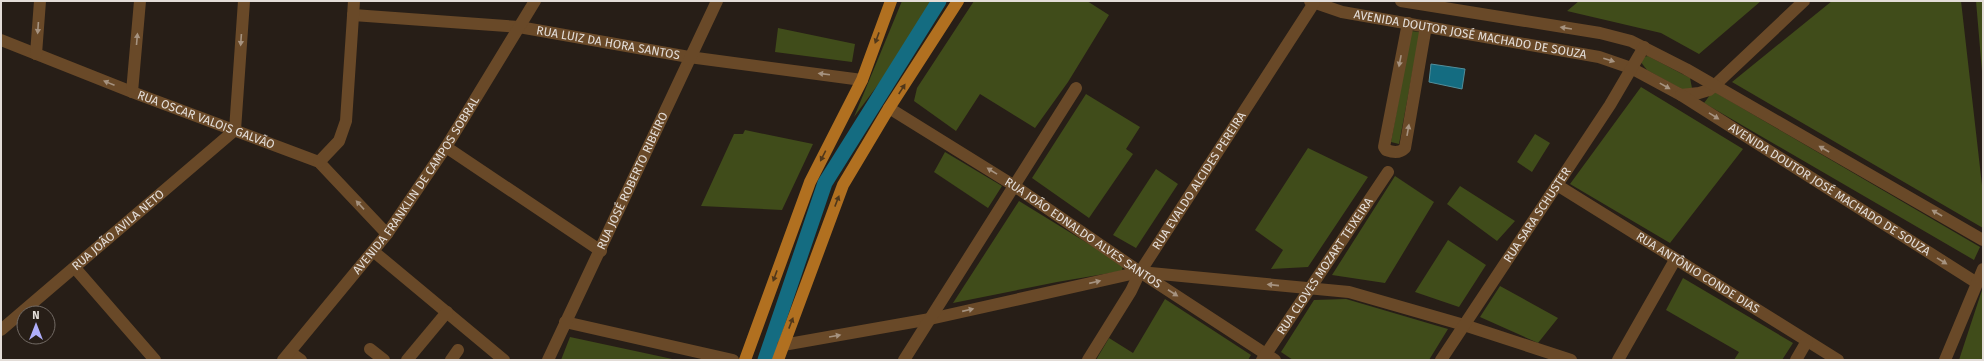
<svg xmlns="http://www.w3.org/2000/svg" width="1984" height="361" viewBox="0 0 1984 361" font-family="'Fira Sans',sans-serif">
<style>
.green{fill:#404c1a}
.water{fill:#146c81;stroke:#528e9b}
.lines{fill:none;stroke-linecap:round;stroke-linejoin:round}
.canal{stroke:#146c81;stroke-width:15}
.minor{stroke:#694928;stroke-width:12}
.major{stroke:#b17020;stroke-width:12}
.oneway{fill:#a69380}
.oneway2{fill:#50371a}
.labels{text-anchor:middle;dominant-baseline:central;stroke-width:4;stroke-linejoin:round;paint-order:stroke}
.street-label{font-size:12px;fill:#e3ddd8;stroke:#271e17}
</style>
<rect width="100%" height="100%" fill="#271e17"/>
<path class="green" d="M 902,1 L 933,1 L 906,47 L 854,117 Z
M 974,1 L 1087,1 L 1109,15 L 1068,82 L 1035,128 L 980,94 L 956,131 L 914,101 L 917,88 Z
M 1579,1 L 1761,1 L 1699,54 L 1661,33 L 1567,11 Z
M 1832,1 L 1961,1 L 1983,194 L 1983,228 L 1732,82 Z
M 1976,1 L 1983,1 L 1983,83 Z
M 778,28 L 855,44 L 852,62 L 775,52 Z
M 1411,31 L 1420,32 L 1399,144 L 1391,142 Z
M 1648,56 L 1690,78 L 1692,88 L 1685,91 L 1647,70 L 1640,61 L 1643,57 Z
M 1641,87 L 1743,149 L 1670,243 L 1570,184 Z
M 1713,91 L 1980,247 L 1974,260 L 1704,103 Z
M 1086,94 L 1140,127 L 1126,149 L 1133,154 L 1089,218 L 1032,178 Z
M 745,130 L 813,144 L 782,210 L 701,206 L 734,134 L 743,134 Z
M 1535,134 L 1550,143 L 1532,172 L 1517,162 Z
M 1308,148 L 1368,177 L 1308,267 L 1271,269 L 1283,250 L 1255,230 Z
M 945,152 L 1002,186 L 988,208 L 934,172 Z
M 1156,169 L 1178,184 L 1136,248 L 1113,235 Z
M 1395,176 L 1434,202 L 1385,283 L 1332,275 Z
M 1460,186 L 1515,221 L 1497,241 L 1447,204 Z
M 1019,201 L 1123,265 L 1122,271 L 1057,282 L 953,303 Z
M 1448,240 L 1486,265 L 1459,307 L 1415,292 Z
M 1683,278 L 1793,343 L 1782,360 L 1734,360 L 1739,352 L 1666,310 Z
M 1500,286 L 1558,318 L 1538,343 L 1480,317 Z
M 1983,287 L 1983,360 L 1959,360 Z
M 1165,299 L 1251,355 L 1248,360 L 1096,360 L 1109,338 L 1133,353 Z
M 1346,299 L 1448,329 L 1429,360 L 1293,360 L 1281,352 L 1314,300 Z
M 570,337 L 677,360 L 561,360 Z"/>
<path class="water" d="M 1431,64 L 1465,69 L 1462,89 L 1429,82 Z"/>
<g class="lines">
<path class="canal" d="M 765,360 L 825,183 L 939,1"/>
<g class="minor">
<path id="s1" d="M 1310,1 L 1342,12 L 1599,57 L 1631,68 L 1681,95 L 1699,93 L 1709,90 L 1714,86 L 1804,1"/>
<path d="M 1401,1 L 1600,33 L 1631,41 L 1686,69 L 1983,240"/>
<path id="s2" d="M 353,15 L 519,27 L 689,57 L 862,80"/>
<path d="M 1408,23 L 1384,147 L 1386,150 C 1392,152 1399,154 1405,148 L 1426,26"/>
<path id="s3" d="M 1,40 L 132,92 L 319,162 L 387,234"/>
<path d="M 36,54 L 40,1"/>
<path d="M 132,92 L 140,1"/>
<path id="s4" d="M 1681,95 L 1977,283"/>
<path id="s5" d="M 889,108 L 1013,185 L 1140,272 L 1275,360"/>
<path d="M 446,147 L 601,251"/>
<path d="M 319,162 L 339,141 L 346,121 L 354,1"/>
<path id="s6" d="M 1557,185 L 1838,360"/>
<path d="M 373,251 L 504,360"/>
<path d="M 75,268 L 155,360"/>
<path d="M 565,322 L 733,360"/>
<path id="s7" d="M 1,330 L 235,130 L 244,1"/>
<path d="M 783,345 L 930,319 L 1140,272 L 1349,292 L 1464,325 L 1571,360"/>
<path d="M 370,349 L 384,360"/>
<path d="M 290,352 L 301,360"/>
<path id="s8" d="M 283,360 L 387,234 L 446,147 L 535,1"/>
<path d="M 407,360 L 447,312"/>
<path d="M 451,360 L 458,350"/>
<path id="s9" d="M 548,360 L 717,1"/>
<path d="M 904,360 L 1076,88"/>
<path id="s10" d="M 1088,360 L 1131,291 L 1140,272 L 1314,3"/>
<path id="s11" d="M 1262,360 L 1388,172"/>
<path id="s12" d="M 1441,360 L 1610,105 L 1644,47"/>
<path d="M 1618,360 L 1675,260"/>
<path d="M 1796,360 L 1807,341"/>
<path d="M 1945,360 L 1983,269"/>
</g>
<path class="major" d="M 745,360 L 810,182 L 862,80 L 891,1
M 778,360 L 843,185 L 889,108 L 958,1"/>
</g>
<defs><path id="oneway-solid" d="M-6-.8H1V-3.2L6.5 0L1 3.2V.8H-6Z"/></defs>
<g class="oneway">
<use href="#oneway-solid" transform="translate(38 28) rotate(94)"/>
<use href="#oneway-solid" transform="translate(1566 28) rotate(-171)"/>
<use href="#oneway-solid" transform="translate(137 39) rotate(-85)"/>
<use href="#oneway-solid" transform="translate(241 40) rotate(94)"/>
<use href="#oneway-solid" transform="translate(1609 60) rotate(18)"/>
<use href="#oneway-solid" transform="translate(1400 61) rotate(101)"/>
<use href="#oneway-solid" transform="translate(824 74) rotate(-173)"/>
<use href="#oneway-solid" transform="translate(109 83) rotate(-158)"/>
<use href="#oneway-solid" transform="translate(1665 86) rotate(29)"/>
<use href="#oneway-solid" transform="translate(1714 116) rotate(32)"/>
<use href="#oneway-solid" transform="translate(1408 130) rotate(-80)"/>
<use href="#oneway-solid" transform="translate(1824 149) rotate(-150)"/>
<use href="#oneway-solid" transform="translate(992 171) rotate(-148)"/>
<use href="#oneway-solid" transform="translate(360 205) rotate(-133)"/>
<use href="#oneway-solid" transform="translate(1937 213) rotate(-150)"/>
<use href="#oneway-solid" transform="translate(1942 261) rotate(32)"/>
<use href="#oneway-solid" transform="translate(1095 282) rotate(-13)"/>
<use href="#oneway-solid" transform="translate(1273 285) rotate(-174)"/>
<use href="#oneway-solid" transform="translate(1173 293) rotate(33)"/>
<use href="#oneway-solid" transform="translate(968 310) rotate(-13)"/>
<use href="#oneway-solid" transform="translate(835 336) rotate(-10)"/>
</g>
<g class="oneway2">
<use href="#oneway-solid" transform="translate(877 38) rotate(110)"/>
<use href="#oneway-solid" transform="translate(902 89) rotate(-57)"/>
<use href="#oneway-solid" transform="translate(823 156) rotate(117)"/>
<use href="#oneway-solid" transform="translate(837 201) rotate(-69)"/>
<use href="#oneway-solid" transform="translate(775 276) rotate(110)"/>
<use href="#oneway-solid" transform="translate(791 323) rotate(-69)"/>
</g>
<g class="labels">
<g class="street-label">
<text stroke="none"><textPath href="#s1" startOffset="164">AVENIDA DOUTOR JOSÉ MACHADO DE SOUZA</textPath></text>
<text stroke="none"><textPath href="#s2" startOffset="257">RUA LUIZ DA HORA SANTOS</textPath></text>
<text stroke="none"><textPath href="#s3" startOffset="220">RUA OSCAR VALOIS GALVÃO</textPath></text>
<text stroke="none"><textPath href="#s10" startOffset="211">RUA EVALDO ALCIDES PEREIRA</textPath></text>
<text stroke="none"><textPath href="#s9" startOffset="198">RUA JOSÉ ROBERTO RIBEIRO</textPath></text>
<text stroke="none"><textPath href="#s8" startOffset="220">AVENIDA FRANKLIN DE CAMPOS SOBRAL</textPath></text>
<text stroke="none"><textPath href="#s4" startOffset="176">AVENIDA DOUTOR JOSÉ MACHADO DE SOUZA</textPath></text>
<text stroke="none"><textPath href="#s12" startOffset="174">RUA SARA SCHUSTER</textPath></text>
<text stroke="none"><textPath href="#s7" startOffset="154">RUA JOÃO AVILA NETO</textPath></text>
<text stroke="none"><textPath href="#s5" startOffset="231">RUA JOÃO EDNALDO ALVES SANTOS</textPath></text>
<text stroke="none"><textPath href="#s11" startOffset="113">RUA CLOVES MOZART TEIXEIRA</textPath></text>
<text stroke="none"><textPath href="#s6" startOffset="166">RUA ANTÔNIO CONDE DIAS</textPath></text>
</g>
</g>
<rect width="1984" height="361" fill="none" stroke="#e3ddd8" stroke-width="4"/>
<g transform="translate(36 325)"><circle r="19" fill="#271e17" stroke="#726a64"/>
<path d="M0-3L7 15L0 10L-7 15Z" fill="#afaefa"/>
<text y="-6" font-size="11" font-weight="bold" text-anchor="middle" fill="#e3ddd8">N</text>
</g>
</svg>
